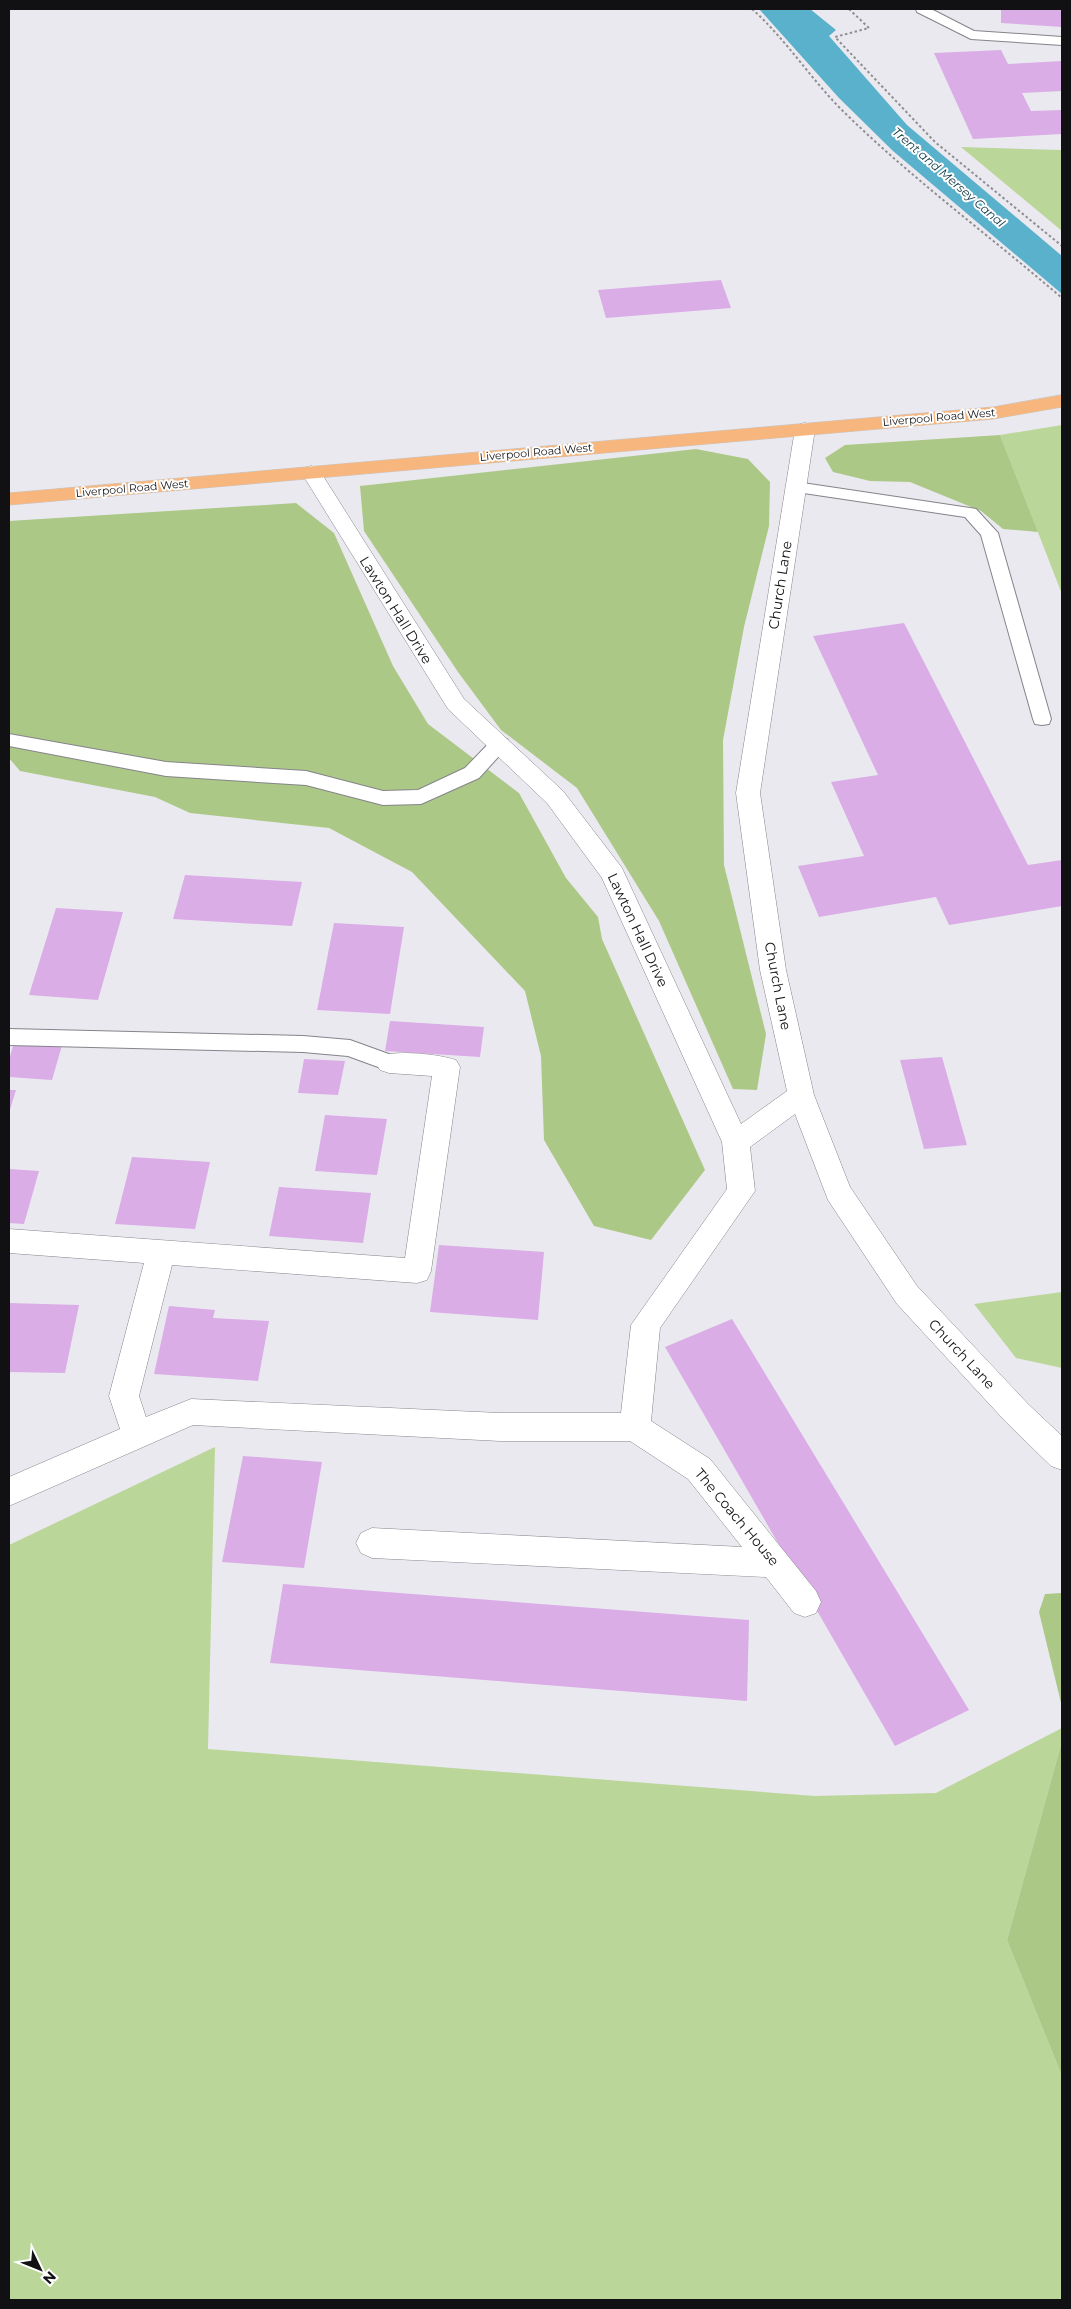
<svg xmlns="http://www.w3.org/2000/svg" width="1071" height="2309" viewBox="0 0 1071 2309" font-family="Montserrat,sans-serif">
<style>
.green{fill:#bbd699}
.forest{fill:#acc887}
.water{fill:#5ab1cc}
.building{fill:#daade7}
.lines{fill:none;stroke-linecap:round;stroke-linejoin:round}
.lane-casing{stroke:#84848a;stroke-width:2}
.street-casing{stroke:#84848a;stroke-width:1}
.primary-casing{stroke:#c6c6c6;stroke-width:1}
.path{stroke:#8e8d92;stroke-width:2;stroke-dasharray:2.5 2.5;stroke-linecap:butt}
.lane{fill:#fff;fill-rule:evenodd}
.street{fill:#fff;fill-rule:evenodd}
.primary{fill:#f7b67d;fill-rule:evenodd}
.labels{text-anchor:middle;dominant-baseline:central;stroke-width:4;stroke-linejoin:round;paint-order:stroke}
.far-street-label{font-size:11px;fill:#111113;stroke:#fff}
.far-water-label{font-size:12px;font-style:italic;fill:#0c3641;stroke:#fff}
.street-label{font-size:14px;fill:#111113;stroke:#fff}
</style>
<rect width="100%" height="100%" fill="#eae9f0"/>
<path class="green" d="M 961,147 L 1062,150 L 1062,231 Z
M 1062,425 L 1062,594 L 1000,435 Z
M 1062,1292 L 1062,1368 L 1016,1358 L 974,1304 Z
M 215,1447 L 208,1749 L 815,1796 L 936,1793 L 1062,1728 L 1062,1741 L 1007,1940 L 1062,2076 L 1062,2300 L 9,2300 L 9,1545 Z"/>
<path class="forest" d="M 1000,435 L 1038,532 L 1003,529 L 981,511 L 910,482 L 870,481 L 833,472 L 825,458 L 845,445 Z
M 696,449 L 748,459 L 770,482 L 769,526 L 744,627 L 723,740 L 724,865 L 766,1034 L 757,1090 L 733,1089 L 659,921 L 577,788 L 501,730 L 458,672 L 364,531 L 360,486 Z
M 296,503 L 334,533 L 393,666 L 428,724 L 519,793 L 566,878 L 598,917 L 602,939 L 705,1170 L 651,1240 L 594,1226 L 544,1140 L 541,1056 L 525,991 L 412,872 L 329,828 L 190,813 L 155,797 L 20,771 L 9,758 L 9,521 Z
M 1062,1593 L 1062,1707 L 1039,1612 L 1045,1594 Z
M 1062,1741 L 1062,2076 L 1007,1940 Z"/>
<path class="water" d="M 759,9 L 810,9 L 836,30 L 829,36 L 907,125 L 1062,256 L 1062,294 L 893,151 L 839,98 Z"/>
<path class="building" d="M 1001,9 L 1062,9 L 1062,27 L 1001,23 Z
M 1001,50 L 1008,64 L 1062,61 L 1062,91 L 1022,93 L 1031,111 L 1062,110 L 1062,134 L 973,139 L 934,53 Z
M 721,280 L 731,308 L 606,318 L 598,290 Z
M 904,623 L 1028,865 L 1062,860 L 1062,906 L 949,925 L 936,897 L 819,917 L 798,866 L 864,856 L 831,782 L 878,775 L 813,636 Z
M 185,875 L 302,882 L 292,926 L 173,919 Z
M 56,908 L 123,912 L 98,1000 L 29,995 Z
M 334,923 L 404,927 L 390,1014 L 317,1010 Z
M 390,1021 L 484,1027 L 480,1057 L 385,1051 Z
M 15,1039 L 63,1042 L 52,1080 L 9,1077 L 9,1060 Z
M 942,1057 L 967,1145 L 924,1149 L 900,1060 Z
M 304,1059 L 345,1061 L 338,1095 L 298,1093 Z
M 9,1090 L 16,1090 L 9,1113 Z
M 325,1115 L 387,1119 L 377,1175 L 315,1171 Z
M 132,1157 L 210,1162 L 195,1229 L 115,1224 Z
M 9,1169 L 39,1171 L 24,1224 L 9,1223 Z
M 279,1187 L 371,1193 L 363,1243 L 269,1236 Z
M 439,1245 L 544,1252 L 538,1320 L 430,1312 Z
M 9,1303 L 79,1305 L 65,1373 L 9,1372 Z
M 169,1306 L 215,1310 L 213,1318 L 269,1321 L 258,1381 L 154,1374 Z
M 732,1319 L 969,1710 L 895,1746 L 665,1347 Z
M 243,1456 L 322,1462 L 304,1568 L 222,1562 Z
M 283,1584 L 749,1620 L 747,1701 L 270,1663 Z"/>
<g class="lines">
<g class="lane-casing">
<path id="lane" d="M 916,9 L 931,9 L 974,31 L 1062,37 L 1062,45 L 971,39 L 917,12 Z
M 796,482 L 970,508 L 976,509 L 998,533 L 1051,719 L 1049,724 L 1042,725 L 1035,724 L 1033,719 L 981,535 L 965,517 L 790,491 L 788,487 L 790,483 Z
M 9,734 L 166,762 L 306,771 L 383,791 L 418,790 L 465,768 L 493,739 L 500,737 L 507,739 L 510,744 L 479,778 L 421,804 L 383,805 L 306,785 L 166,776 L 9,746 Z
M 9,1029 L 303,1036 L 350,1040 L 397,1057 L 400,1063 L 397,1069 L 389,1071 L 348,1056 L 303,1052 L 9,1045 Z"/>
</g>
<g class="street-casing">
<path id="street" d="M 805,423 L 812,425 L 815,429 L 760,793 L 786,970 L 814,1095 L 850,1187 L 917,1286 L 1028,1404 L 1062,1436 L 1062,1470 L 1051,1466 L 1006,1422 L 897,1304 L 828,1200 L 795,1114 L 750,1147 L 755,1191 L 660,1328 L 651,1421 L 710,1459 L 816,1591 L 821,1602 L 816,1613 L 805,1617 L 794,1613 L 766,1577 L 372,1558 L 361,1553 L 356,1543 L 361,1533 L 372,1528 L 742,1547 L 688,1479 L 630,1441 L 500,1441 L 193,1425 L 9,1506 L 9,1477 L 120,1429 L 109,1396 L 144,1263 L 9,1253 L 9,1229 L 405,1258 L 432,1076 L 389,1073 L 380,1070 L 376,1063 L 380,1056 C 398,1050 438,1054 456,1060 L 460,1067 L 431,1271 L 427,1280 L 417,1283 L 172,1265 L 139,1396 L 146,1417 L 191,1399 L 500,1413 L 621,1413 L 631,1325 L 727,1189 L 722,1142 L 602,878 L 547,803 L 448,709 L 301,472 L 304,468 L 311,466 L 318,468 L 464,699 L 563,791 L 622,868 L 741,1124 L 787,1091 L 760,970 L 736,793 L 795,429 L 798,425 Z"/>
</g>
<g class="primary-casing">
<path id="primary" d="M 1062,395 L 1062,407 L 993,419 L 9,505 L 9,493 L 993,407 Z"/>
</g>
<path class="path" d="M 752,9 C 788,41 813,83 848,116 C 915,181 991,237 1062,298
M 849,9 L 869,28 L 835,37 L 935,142 L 1062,246"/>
<use href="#lane" class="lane"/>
<use href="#street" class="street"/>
<use href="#primary" class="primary"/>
</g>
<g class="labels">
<g class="far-street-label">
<text transform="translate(939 417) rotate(-5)">Liverpool Road West</text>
<text transform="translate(536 452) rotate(-5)">Liverpool Road West</text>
<text transform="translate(132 488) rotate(-5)">Liverpool Road West</text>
</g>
<g class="far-water-label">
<text transform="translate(949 177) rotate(41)">Trent and Mersey Canal</text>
</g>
<g class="street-label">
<text transform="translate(780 585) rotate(-81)">Church Lane</text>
<text transform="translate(396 610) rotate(58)">Lawton Hall Drive</text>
<text transform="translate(638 930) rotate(65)">Lawton Hall Drive</text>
<text transform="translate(778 986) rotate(79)">Church Lane</text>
<text transform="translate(962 1354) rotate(47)">Church Lane</text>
<text transform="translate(737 1517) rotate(50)">The Coach House</text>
</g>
</g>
<rect width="1071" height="2309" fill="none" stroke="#111113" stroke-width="20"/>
<g transform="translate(40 2269) rotate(133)" stroke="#ffffff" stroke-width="4" paint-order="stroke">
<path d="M0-4L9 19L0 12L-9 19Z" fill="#111113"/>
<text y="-8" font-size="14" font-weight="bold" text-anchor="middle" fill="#111113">N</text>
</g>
</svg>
